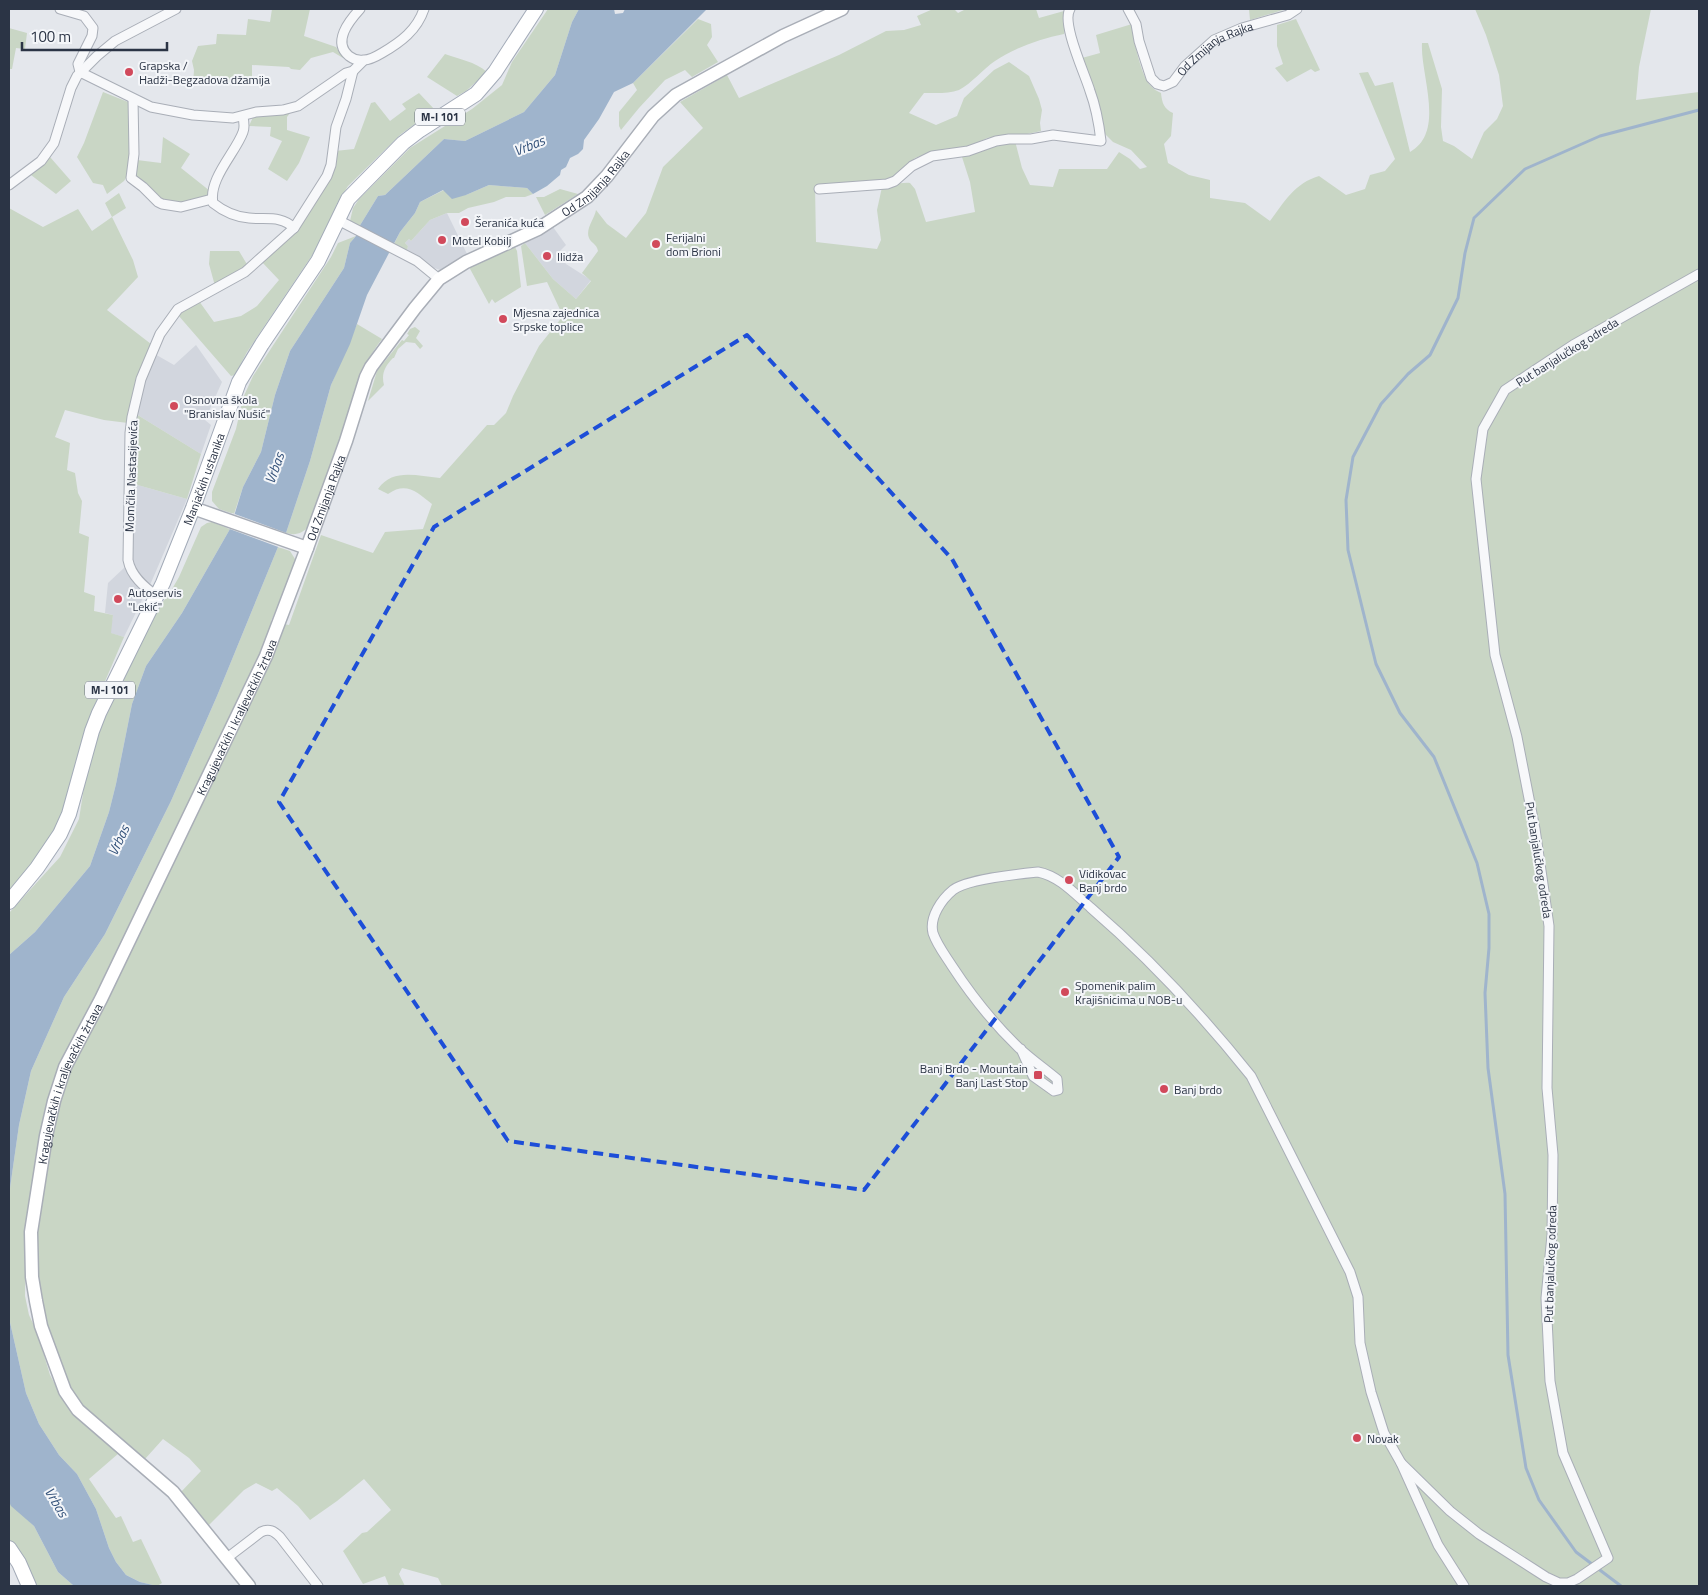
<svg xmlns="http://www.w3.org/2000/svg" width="1708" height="1595" viewBox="0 0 1708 1595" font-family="'Titillium Web',sans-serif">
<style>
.built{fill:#d2d6de}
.green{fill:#c9d6c5}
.water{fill:#9fb4cc}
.pier{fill:#e4e7ec}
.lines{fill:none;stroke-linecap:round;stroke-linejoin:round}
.stream{stroke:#9fb4cc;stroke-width:3}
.street-casing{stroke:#a9aeb7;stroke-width:11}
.secondary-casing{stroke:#a9aeb7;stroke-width:15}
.primary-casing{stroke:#a3abb8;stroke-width:16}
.street{stroke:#f7f8fa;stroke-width:9}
.secondary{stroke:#fff;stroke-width:12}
.primary{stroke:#fff;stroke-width:14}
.marked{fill:none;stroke:#1d4ed8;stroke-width:4;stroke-dasharray:10 6;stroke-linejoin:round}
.poi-dot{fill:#d1495b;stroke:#f4f6f9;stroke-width:2}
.labels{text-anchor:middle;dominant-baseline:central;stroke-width:4;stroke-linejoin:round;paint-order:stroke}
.shield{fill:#f4f6f9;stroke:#676e7b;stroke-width:1}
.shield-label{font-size:11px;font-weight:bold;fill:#2b3445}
.street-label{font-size:12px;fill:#2b3445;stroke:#f4f6f9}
.poi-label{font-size:12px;fill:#2b3445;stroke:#f4f6f9;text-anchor:start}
.water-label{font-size:14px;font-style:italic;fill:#34527a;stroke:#f4f6f9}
</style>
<rect width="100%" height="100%" fill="#e4e7ec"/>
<path class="built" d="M 447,213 L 468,256 L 443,271 L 426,265 L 406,253 L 408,246 L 405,243 L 409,239 L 411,241 L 430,220 Z
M 553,227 L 566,245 L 558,253 L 566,264 L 591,280 L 576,299 L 553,279 L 525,243 Z
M 196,345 L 222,382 L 205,420 L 211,425 L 201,454 L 136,414 L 139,397 L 153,353 L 174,365 Z
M 134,484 L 187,499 L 150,585 L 135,570 L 132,562 Z
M 125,567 L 128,568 L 143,590 L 143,593 L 142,600 L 124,637 L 110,633 L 113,615 L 105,613 L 108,583 Z"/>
<path class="green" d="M 272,9 L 310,9 L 304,36 L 336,47 L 343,58 L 333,52 L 311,58 L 300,70 L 291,69 L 289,67 L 252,65 L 252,83 L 220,85 L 218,81 L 193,84 L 194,70 L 192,61 L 198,46 L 216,44 L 217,34 L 246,35 L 248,19 L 270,22 Z
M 548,9 L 579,9 L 572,22 L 555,75 L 524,112 L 465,141 L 444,139 L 385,195 L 378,196 L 359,227 L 350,221 L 353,208 L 359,199 L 410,148 L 472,109 L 502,85 L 512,62 Z
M 933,9 L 954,9 L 958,13 L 966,9 L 1036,9 L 1039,18 L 1064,11 L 1066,27 L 1064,34 C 1040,39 1016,47 995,61 C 984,68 971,84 959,90 C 949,94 935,93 924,93 L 909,113 L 936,125 L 957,116 L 964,98 L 994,70 L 1009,62 L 1029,76 L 1039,99 L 1042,110 L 1040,123 L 1041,131 L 1027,134 L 1010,134 L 987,138 L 967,148 L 940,150 L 926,154 L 915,158 L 894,176 L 883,180 L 815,186 L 816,242 L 877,249 L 881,240 L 877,210 L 882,187 C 892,186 900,182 910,183 L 915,189 L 926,222 L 975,212 L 970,182 L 962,157 L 996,145 L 1015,141 L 1022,168 L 1030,185 L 1053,187 L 1059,169 L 1107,169 L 1119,152 L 1130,159 L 1140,169 L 1147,167 L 1131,150 L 1113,142 L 1105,134 L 1082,58 L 1100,53 L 1096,35 L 1132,24 C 1133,38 1141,77 1151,86 C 1153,89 1157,91 1161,93 C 1162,103 1164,109 1173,113 L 1171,136 L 1164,144 L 1168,163 L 1189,175 L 1210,180 L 1210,198 L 1245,203 L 1270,221 C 1284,202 1295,183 1319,176 L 1346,195 L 1365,189 L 1370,175 L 1385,171 L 1395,159 L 1359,73 L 1368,72 L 1375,86 L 1393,82 L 1410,152 C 1446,132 1420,75 1422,43 L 1428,43 L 1442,89 L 1441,127 L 1443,141 L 1454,146 L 1472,159 L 1484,132 L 1497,119 L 1503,106 L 1499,75 L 1486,35 L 1475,9 L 1651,9 L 1639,67 L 1636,100 L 1699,92 L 1699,1586 L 442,1586 L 438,1578 L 402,1568 L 399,1574 L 405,1586 L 389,1586 L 385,1576 L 363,1584 L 343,1551 L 362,1533 L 367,1532 L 391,1510 L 364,1479 L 337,1501 L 310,1520 L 298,1506 L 277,1488 L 272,1491 L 256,1483 L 244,1490 L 209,1525 L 180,1493 L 201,1471 L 189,1458 L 163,1439 L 145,1459 C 124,1443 101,1427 84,1407 C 49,1366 39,1287 26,1235 L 25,1296 L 29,1315 L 37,1332 L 50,1375 L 60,1394 L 75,1416 L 119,1453 L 89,1479 L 116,1518 L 121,1516 L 133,1542 L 141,1539 L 162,1583 L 157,1586 L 140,1582 L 126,1575 L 116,1562 L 109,1548 L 96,1509 L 77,1474 L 59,1455 L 39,1424 L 26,1393 L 9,1318 L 9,1195 L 19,1125 L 31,1071 L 64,997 L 105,934 L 171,801 L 217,696 L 278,547 L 290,551 L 295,559 L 294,570 L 271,621 L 289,625 L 321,535 L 373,553 L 385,532 L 423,529 L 432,504 C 417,492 406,481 388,494 L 378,489 C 393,468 416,476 440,478 L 487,425 L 494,425 L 506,413 L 513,396 L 539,346 L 563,316 L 547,282 L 527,286 L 521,246 L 525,243 L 553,279 L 576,299 L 591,281 L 582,273 L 598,251 C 597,244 591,243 589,238 C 585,229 595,218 596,210 L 607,224 L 626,238 L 646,213 L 663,167 L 703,128 L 680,102 L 727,75 L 739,98 L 839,55 L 886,31 L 904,30 L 921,25 L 917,16 Z
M 1249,9 L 1286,9 L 1250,20 Z
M 698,19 L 711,24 L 712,37 L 707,45 L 718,62 L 692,77 L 685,70 L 665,80 L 639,108 L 621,130 L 619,126 L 619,112 L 637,90 L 633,83 Z
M 1296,19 L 1320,70 L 1315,72 L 1311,69 L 1287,82 L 1275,68 L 1283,64 L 1277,46 L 1277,25 Z
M 9,28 L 27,33 L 25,49 L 16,48 L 12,69 L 9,69 Z
M 445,54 C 461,60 474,61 487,72 L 466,91 L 457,96 L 427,77 Z
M 103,92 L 128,102 L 129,106 L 130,172 L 124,181 L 107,194 L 103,185 L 93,183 L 77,157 L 84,143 Z
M 419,93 L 435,110 L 401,134 L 348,186 L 337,204 L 325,232 L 313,254 L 247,352 L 235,375 L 231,376 L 178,315 L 187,307 L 199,301 L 214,322 L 241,316 L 257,306 L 279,280 L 261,261 L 283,244 L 297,231 L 335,151 L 354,149 L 371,103 L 375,102 L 390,121 L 406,109 L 402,104 Z
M 290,113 L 287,117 L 287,130 L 310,137 L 299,163 L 287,181 L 268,169 L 282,141 L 270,136 L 271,127 L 249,126 L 253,117 L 257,116 Z
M 163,137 L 190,154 L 181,168 L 210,191 L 208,196 L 181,204 L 158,200 L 135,176 L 137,160 L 161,163 Z
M 50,157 L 71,181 L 56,194 L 31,175 Z
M 489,185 L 527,188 L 533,194 L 525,197 L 506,197 L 494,202 L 468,208 L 459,213 L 447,213 L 430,220 L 411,241 L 409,239 L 405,243 L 408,246 L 407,250 L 394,244 L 400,232 L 415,213 L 420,202 L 444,190 L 466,195 Z
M 560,189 L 578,194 L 545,215 L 536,197 L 544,197 Z
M 119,193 L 126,208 L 112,217 L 133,260 L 138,277 L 107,310 L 151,344 L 133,391 L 128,423 L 104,420 L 65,410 L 55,437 L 70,443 L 67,470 L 75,473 L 78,493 L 82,501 L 79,533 L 89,537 L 84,592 L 95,596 L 94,611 L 113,615 L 111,633 L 124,637 L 94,707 L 63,817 L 48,844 L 9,892 L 9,208 L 43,227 L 78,209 L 92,231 L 112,217 L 105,203 Z
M 356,236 L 350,243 L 344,268 L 290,351 L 275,395 L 261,452 L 243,487 L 234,514 L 219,509 L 212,501 L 212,492 L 236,429 L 243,398 L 253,376 L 331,257 L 338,243 Z
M 515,247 L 517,251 L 521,287 L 495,303 L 492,299 L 489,304 L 469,267 Z
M 210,251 L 239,251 L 248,266 L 215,286 L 209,264 Z
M 357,324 L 382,339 C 357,371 349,411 337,449 C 328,475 318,500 309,526 C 303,533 296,536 286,533 L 310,461 L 331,385 Z
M 415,327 L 420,331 L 416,338 L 423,346 L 420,349 L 415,343 L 406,342 L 398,349 L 394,358 L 393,358 C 385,366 381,374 384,385 L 368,401 L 377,371 L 402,340 L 404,341 L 409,335 L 407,334 L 410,329 Z
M 136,414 L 201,454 L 187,499 L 134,484 L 134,436 Z
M 212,522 L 230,529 L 182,613 L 146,666 L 132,704 L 116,784 L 109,812 L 90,866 L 35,932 L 9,955 L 9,913 L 60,857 L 79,819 L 85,781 L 98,728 L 157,608 L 168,596 L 179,577 L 201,527 L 207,523 Z
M 9,1502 L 34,1526 L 58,1572 L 74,1586 L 35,1586 L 26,1567 L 9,1540 Z"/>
<path class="water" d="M 579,9 L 614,9 L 615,14 L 623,13 L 625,9 L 707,9 L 633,83 L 614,92 L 599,119 L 584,140 L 583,149 L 578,154 L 570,158 L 566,167 L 561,170 L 560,175 L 547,186 L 533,194 L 527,188 L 489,185 L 466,195 L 452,199 L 443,190 L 420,202 L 415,213 L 400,232 L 367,295 L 350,344 L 331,385 L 310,461 L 286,533 L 278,547 L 217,696 L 171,801 L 105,934 L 64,997 L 31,1071 L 19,1125 L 9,1195 L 9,955 L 35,932 L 90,866 L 109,812 L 116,784 L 132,704 L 146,666 L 182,613 L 230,529 L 243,487 L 261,452 L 275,395 L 290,351 L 344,268 L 350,243 L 356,236 L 359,227 L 378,196 L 385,195 L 444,139 L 465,141 L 524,112 L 555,75 L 572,22 Z
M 9,1318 L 26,1393 L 39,1424 L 59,1455 L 77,1474 L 96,1509 L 109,1548 L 116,1562 L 126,1575 L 140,1582 L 157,1586 L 74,1586 L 58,1572 L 34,1526 L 11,1506 L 9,1502 Z"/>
<path class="pier" d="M 232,513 L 289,534 L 281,548 L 227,528 Z"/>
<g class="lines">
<path class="stream" d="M 1621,1586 L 1576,1552 L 1539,1500 L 1526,1468 L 1508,1355 L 1505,1194 L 1488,1068 L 1485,993 L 1489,948 L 1489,914 L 1477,863 L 1434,757 L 1400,713 L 1376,664 L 1348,550 L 1346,500 L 1353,457 L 1381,404 L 1408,374 L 1430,355 L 1458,298 L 1465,253 L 1474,218 L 1525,169 L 1600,136 L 1699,110"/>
<g class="street-casing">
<g id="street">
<path d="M 60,9 L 84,16 L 93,28 L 92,36 L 78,64 L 80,72 L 151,107 L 193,115 L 233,118 L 256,112 L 283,110 L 298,106 L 346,73 L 353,71 L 363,61"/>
<path d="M 360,9 C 349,21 332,42 349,56 C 353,59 359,61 364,60 C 370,60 377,56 382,53 C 401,42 417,30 424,9"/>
<path id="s1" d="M 1128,9 L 1136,24 L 1139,41 L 1151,78 L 1157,84 L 1164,86 L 1173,82 L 1185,66 L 1214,40 L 1242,28 L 1288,15 L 1297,9"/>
<path d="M 133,99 L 134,154 L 131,178 L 143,187 L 158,202 L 162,204 L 181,207 L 212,199"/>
<path d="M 243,117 C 244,122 245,127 243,132 C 236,152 208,179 213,203 C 223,211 236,217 249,218 C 266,220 281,215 294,228"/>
<path d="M 9,185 L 41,161 L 54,143 L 71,88 L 77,76 L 97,56 L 115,41 L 176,9"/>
<path d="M 819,189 L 887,184 L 895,181 L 912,166 L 932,156 L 968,151 L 996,141 L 1009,139 L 1031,139 L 1053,135 L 1101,141 C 1099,124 1096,107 1090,91 C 1085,74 1061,23 1070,9"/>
<path d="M 338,220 L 417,261 L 439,279"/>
<path d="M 157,596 C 144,587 131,576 128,560 L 130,433 L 132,417 L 141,379 L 160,334 L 178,309 L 245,272 L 294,228 L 327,176 L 331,165 L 336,127 L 346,99 L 353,71"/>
<path d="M 1021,1049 L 1033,1076 L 1054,1091 L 1058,1090 L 1057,1079 C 1045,1069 1031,1059 1019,1048 C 994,1024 971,995 952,966 C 945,955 937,945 933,933 C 929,917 942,899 953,890 C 967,879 1019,874 1038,872 C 1059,876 1075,894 1091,908 C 1149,958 1203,1016 1251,1076 L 1350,1272 L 1358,1297 L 1360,1343 L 1371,1392 L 1384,1433 L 1401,1463 L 1438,1545 L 1464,1586"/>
<path d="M 1401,1463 L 1450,1511 L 1479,1534 L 1546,1577 L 1559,1583 L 1568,1583 L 1577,1579 L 1608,1558 L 1563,1453 L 1550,1381 L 1546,1298 L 1552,1235 L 1553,1155 L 1547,1088 L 1549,926 L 1535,829 L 1517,737 L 1495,655 L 1476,479 L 1483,429 L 1505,390 L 1573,345 L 1699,274"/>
<path d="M 227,1558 L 261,1532 C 269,1528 274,1531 280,1537 L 318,1586"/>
</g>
</g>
<g class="secondary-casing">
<g id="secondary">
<path d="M 193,508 L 307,548"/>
<path id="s2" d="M 249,1586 L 173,1492 L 78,1410 L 65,1391 L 41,1326 L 36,1301 L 32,1277 L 31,1232 L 46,1136 L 54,1101 L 65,1067 L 101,999 L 266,656 L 307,548 L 346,441 L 366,377 L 371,367 L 415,308 L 439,279 L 466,262 L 538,229 L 587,197 L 607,176 L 653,116 L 676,95 L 783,36 L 842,9"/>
</g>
</g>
<g class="primary-casing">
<g id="primary">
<path id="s3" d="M 9,902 L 37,868 L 60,834 L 69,814 L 92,731 L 99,713 L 163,583 L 193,508 L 239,382 L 262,344 L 318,261 L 348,199 L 403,143 L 420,130 L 476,94 L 495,72 L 536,9"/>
<path d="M 9,1548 L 19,1563 L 29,1586"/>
</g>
</g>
<use href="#street" class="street"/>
<use href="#secondary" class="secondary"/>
<use href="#primary" class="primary"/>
</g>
<path class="marked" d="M 747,335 L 952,559 L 1119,857 L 864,1190 L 508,1141 L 279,802 L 434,527 Z"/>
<g class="poi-dot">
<circle cx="129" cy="72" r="5"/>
<circle cx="465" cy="222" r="5"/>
<circle cx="442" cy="240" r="5"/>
<circle cx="656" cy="244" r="5"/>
<circle cx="547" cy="256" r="5"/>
<circle cx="503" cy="319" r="5"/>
<circle cx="174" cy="406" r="5"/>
<circle cx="118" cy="599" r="5"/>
<circle cx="1069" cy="880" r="5"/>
<circle cx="1065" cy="992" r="5"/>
<rect x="1033" y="1070" width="10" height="10" rx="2.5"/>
<circle cx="1164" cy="1089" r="5"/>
<circle cx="1357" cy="1438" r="5"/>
</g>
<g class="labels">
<g class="shield">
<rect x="415" y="108.5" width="50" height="17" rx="4"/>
<rect x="85" y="681.5" width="50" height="17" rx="4"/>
</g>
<g class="shield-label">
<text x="440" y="117">M-I 101</text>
<text x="110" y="690">M-I 101</text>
</g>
<g class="street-label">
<text stroke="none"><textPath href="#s1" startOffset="154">Od Zmijanja Rajka</textPath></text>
<text stroke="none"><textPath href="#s2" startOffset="1664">Od Zmijanja Rajka</textPath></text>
<text transform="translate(1567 352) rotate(-32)">Put banjalučkog odreda</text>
<text transform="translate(131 476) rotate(-88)">Momčila Nastasijevića</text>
<text stroke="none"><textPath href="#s3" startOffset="469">Manjačkih ustanika</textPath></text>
<text stroke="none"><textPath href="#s2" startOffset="1229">Od Zmijanja Rajka</textPath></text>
<text stroke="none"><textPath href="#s2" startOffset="992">Kragujevačkih i kraljevačkih žrtava</textPath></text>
<text transform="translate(1539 860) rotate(81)">Put banjalučkog odreda</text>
<text stroke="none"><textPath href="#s2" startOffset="588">Kragujevačkih i kraljevačkih žrtava</textPath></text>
<text transform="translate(1550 1264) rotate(-88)">Put banjalučkog odreda</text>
</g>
<g class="poi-label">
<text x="139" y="65">Grapska /<tspan x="139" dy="14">Hadži-Begzadova džamija</tspan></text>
<text x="475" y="222">Šeranića kuća</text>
<text x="666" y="237">Ferijalni<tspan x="666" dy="14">dom Brioni</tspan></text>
<text x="452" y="240">Motel Kobilj</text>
<text x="557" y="256">Ilidža</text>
<text x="513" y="312">Mjesna zajednica<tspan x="513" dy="14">Srpske toplice</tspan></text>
<text x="184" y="399">Osnovna škola<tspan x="184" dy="14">"Branislav Nušić"</tspan></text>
<text x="128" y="592">Autoservis<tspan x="128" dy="14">"Lekić"</tspan></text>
<text x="1079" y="873">Vidikovac<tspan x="1079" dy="14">Banj brdo</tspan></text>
<text x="1075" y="985">Spomenik palim<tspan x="1075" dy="14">Krajišnicima u NOB-u</tspan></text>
<text x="1028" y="1068" text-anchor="end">Banj Brdo - Mountain<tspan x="1028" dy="14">Banj Last Stop</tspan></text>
<text x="1174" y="1089">Banj brdo</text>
<text x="1367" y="1438">Novak</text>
</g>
<g class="water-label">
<text transform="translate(529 145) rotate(-22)">Vrbas</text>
<text transform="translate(274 468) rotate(-70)">Vrbas</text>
<text transform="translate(118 840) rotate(-65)">Vrbas</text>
<text transform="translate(57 1502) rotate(60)">Vrbas</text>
</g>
</g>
<rect width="1708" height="1595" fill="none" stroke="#2b3445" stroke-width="20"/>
<path d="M22 42v8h145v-8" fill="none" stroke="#2b3445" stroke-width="2.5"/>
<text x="30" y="42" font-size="15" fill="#2b3445" stroke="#f4f6f9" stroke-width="4" paint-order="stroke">100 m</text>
</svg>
